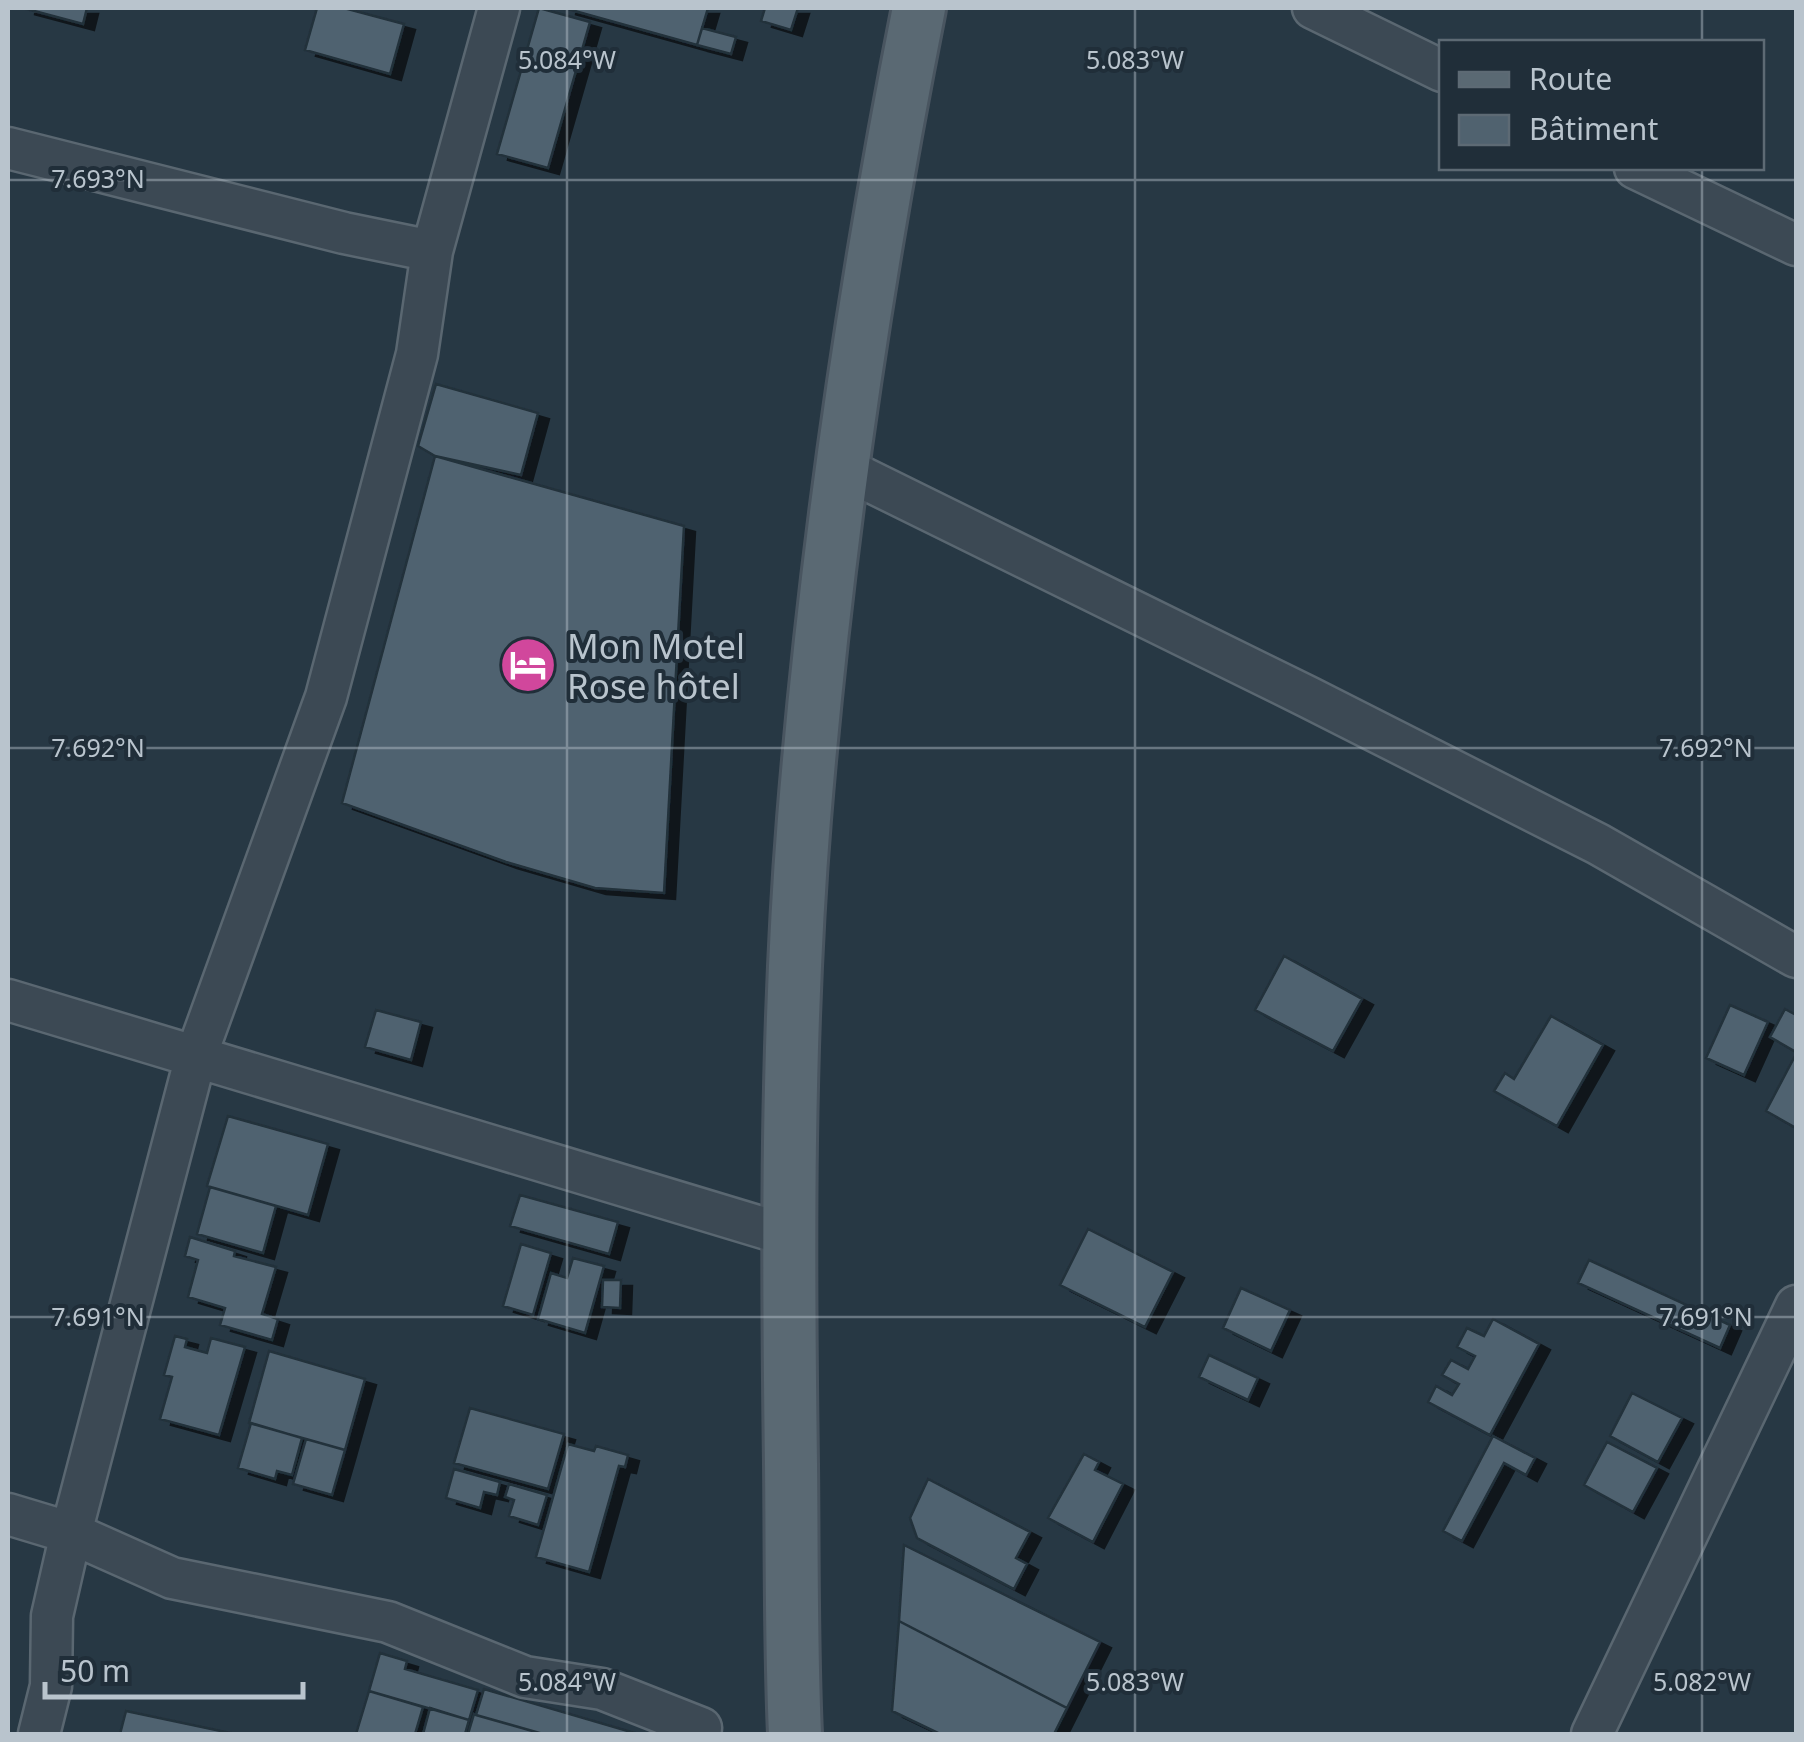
<svg xmlns="http://www.w3.org/2000/svg" width="1804" height="1742" viewBox="0 0 1804 1742" font-family="'Noto Sans',sans-serif">
<style>
.building{fill:#50626f;stroke:#22303b;stroke-width:2.5;filter:url(#shadow)}
.lines{fill:none;stroke-linecap:round;stroke-linejoin:round}
.minor-casing{stroke:#5a6771;stroke-width:45}
.major-casing{stroke:#495560;stroke-width:58}
.minor{stroke:#3c4954;stroke-width:40}
.major{stroke:#5a6973;stroke-width:52}
.ticks{fill:none;stroke:#b9c4cd;stroke-width:2.5;stroke-opacity:0.45}
.labels{text-anchor:middle;dominant-baseline:central;stroke-width:8;stroke-linejoin:round;paint-order:stroke}
.poi-label{font-size:35px;fill:#b9c4cd;stroke:#202e39;text-anchor:start}
.ticks-label{font-size:25px;text-anchor:middle;fill:#b9c4cd;stroke:#202e39;stroke-width:8;stroke-linejoin:round;paint-order:stroke}
</style>
<defs>
<filter id="shadow"><feDropShadow dx="11" dy="6" stdDeviation="0" flood-color="#0009"/></filter>
</defs>
<rect width="100%" height="100%" fill="#273844"/>
<path class="building" d="M 23,8 L 87,8 L 83,24 Z
M 317,8 L 344,8 L 404,24 L 390,74 L 305,50 Z
M 539,8 L 590,22 L 548,168 L 497,154 Z
M 564,8 L 708,8 L 697,45 Z
M 765,8 L 798,8 L 791,30 L 761,21 Z
M 702,28 L 736,37 L 731,54 L 697,45 Z
M 436,384 L 538,413 L 521,475 L 435,456 L 418,446 Z
M 435,456 L 684,526 L 664,893 L 595,888 L 506,862 L 342,803 Z
M 1284,956 L 1362,999 L 1333,1051 L 1255,1010 Z
M 1730,1005 L 1768,1022 L 1744,1075 L 1706,1058 Z
M 1785,1009 L 1796,1015 L 1796,1052 L 1770,1037 Z
M 376,1010 L 421,1022 L 411,1060 L 365,1047 Z
M 1551,1016 L 1603,1045 L 1557,1126 L 1494,1091 L 1505,1073 L 1514,1079 Z
M 1796,1054 L 1796,1128 L 1766,1111 Z
M 228,1116 L 328,1144 L 308,1215 L 207,1186 Z
M 210,1187 L 276,1206 L 263,1253 L 197,1234 Z
M 520,1195 L 618,1222 L 609,1254 L 510,1226 Z
M 1088,1229 L 1173,1272 L 1145,1327 L 1060,1285 Z
M 190,1237 L 235,1251 L 234,1256 L 276,1267 L 262,1314 L 278,1319 L 272,1340 L 220,1325 L 225,1308 L 188,1297 L 198,1260 L 185,1256 Z
M 521,1244 L 551,1253 L 533,1315 L 503,1306 Z
M 573,1258 L 604,1266 L 585,1333 L 538,1319 L 551,1273 L 567,1278 Z
M 1589,1260 L 1730,1325 L 1720,1348 L 1578,1283 Z
M 603,1280 L 621,1280 L 620,1308 L 602,1307 Z
M 1241,1288 L 1290,1310 L 1271,1351 L 1223,1328 Z
M 1493,1319 L 1539,1344 L 1490,1435 L 1428,1402 L 1436,1386 L 1452,1395 L 1459,1384 L 1442,1375 L 1451,1360 L 1468,1369 L 1475,1356 L 1457,1347 L 1467,1328 L 1484,1336 Z
M 175,1336 L 187,1339 L 185,1347 L 207,1353 L 211,1338 L 245,1347 L 219,1435 L 160,1419 L 172,1377 L 164,1375 Z
M 269,1351 L 365,1379 L 345,1450 L 249,1423 Z
M 1209,1355 L 1258,1378 L 1248,1400 L 1199,1377 Z
M 1632,1393 L 1682,1418 L 1658,1462 L 1610,1436 Z
M 470,1408 L 564,1434 L 548,1489 L 454,1463 Z
M 251,1423 L 302,1438 L 292,1475 L 277,1471 L 275,1479 L 238,1468 Z
M 1493,1436 L 1535,1458 L 1526,1475 L 1504,1463 L 1462,1541 L 1443,1531 Z
M 306,1439 L 345,1450 L 332,1495 L 293,1484 Z
M 1607,1442 L 1657,1468 L 1633,1512 L 1584,1485 Z
M 568,1444 L 594,1451 L 596,1446 L 628,1455 L 625,1467 L 619,1466 L 589,1572 L 536,1557 Z
M 1084,1454 L 1099,1462 L 1095,1470 L 1123,1484 L 1093,1542 L 1048,1518 Z
M 454,1469 L 500,1482 L 497,1495 L 484,1492 L 480,1508 L 446,1498 Z
M 928,1479 L 1030,1532 L 1016,1558 L 1027,1564 L 1014,1589 L 917,1538 L 910,1518 Z
M 509,1484 L 547,1495 L 538,1525 L 509,1516 L 514,1500 L 505,1497 Z
M 904,1545 L 1100,1642 L 1067,1708 L 899,1621 Z
M 899,1621 L 1067,1708 L 1054,1734 L 940,1734 L 892,1711 Z
M 380,1653 L 407,1661 L 405,1669 L 478,1690 L 469,1720 L 369,1691 Z
M 484,1689 L 638,1734 L 543,1734 L 476,1715 Z
M 369,1691 L 423,1707 L 415,1734 L 356,1734 Z
M 430,1708 L 469,1720 L 465,1734 L 423,1734 Z
M 126,1711 L 235,1734 L 120,1734 Z
M 474,1714 L 476,1715 L 543,1734 L 468,1734 Z"/>
<g class="lines">
<g class="minor-casing">
<path id="minor" d="M 1313,8 L 1442,71
M 8,148 L 344,233 L 432,251
M 1635,168 L 1796,245
M 843,468 L 1308,697 L 1598,844 L 1796,957
M 8,1000 L 787,1235
M 8,1514 L 71,1533 L 172,1578 L 388,1622 L 525,1677 L 602,1689 L 701,1728 L 695,1734
M 39,1734 L 51,1686 L 52,1616 L 71,1533 L 196,1056 L 326,697 L 417,354 L 432,251 L 499,8
M 1592,1734 L 1796,1306"/>
</g>
<g class="major-casing">
<path id="major" d="M 795,1734 C 791,1645 792,1554 791,1464 C 788,1249 787,1033 804,819 C 826,547 866,275 919,8"/>
</g>
<use href="#minor" class="minor"/>
<use href="#major" class="major"/>
</g>
<path class="ticks" d="M 567,8 L 567,1734M 1135,8 L 1135,1734M 1702,8 L 1702,42M 1702,168 L 1702,1734M 8,180 L 1796,180M 8,748 L 1796,748M 8,1317 L 1796,1317"/>
<defs>
<g id="hotel-disc" transform="scale(2.875)"><circle r="9.5" fill="#d1479c" stroke="#202e39"/><path d="M-6-4.5h1.5V1H6V5H4.5V3h-9V5H-6ZM-4 0a1.8 1.8 0 1 1 3.6 0ZM.5 0V-2.5h3Q6-2.5 6 0Z" fill="#fff"/></g>
</defs>
<g fill-rule="evenodd">
<use href="#hotel-disc" x="528" y="665"/>
</g>
<g class="labels">
<g class="poi-label">
<text x="567" y="645">Mon Motel<tspan x="567" dy="40">Rose hôtel</tspan></text>
</g>
</g>
<g class="ticks-label">
<text x="567" y="69">5.084°W</text>
<text x="1135" y="69">5.083°W</text>
<text x="98" y="188">7.693°N</text>
<text x="98" y="757">7.692°N</text>
<text x="1706" y="757">7.692°N</text>
<text x="98" y="1326">7.691°N</text>
<text x="1706" y="1326">7.691°N</text>
<text x="567" y="1691">5.084°W</text>
<text x="1135" y="1691">5.083°W</text>
<text x="1702" y="1691">5.082°W</text>
</g>
<rect width="1804" height="1742" fill="none" stroke="#b9c4cd" stroke-width="20"/>
<rect x="1439" y="40" width="325" height="130" fill="#202e39" stroke="#5d6a74" stroke-width="2.5"/>
<rect x="1459" y="72" width="50" height="15" fill="#5a6973" stroke="#5d6a74" stroke-width="2.5"/>
<text x="1529" y="90" font-size="30" fill="#b9c4cd">Route</text>
<rect x="1459" y="115" width="50" height="30" fill="#50626f" stroke="#5d6a74" stroke-width="2.5"/>
<text x="1529" y="140" font-size="30" fill="#b9c4cd">Bâtiment</text>
<path d="M45 1682v15h258v-15" fill="none" stroke="#b9c4cd" stroke-width="5"/>
<text x="60" y="1682" font-size="30" fill="#b9c4cd" stroke="#202e39" stroke-width="8" paint-order="stroke">50 m</text>
</svg>
